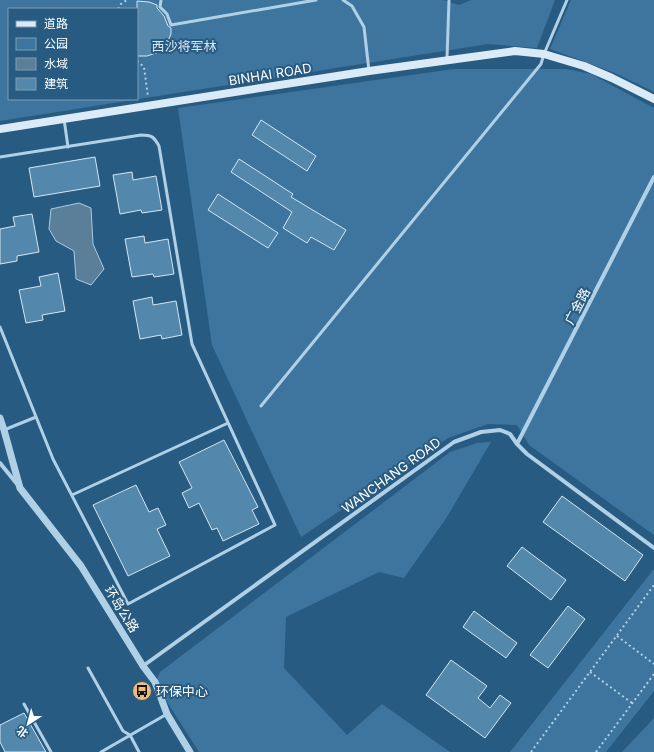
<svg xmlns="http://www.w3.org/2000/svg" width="654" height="752" viewBox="0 0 654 752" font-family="Inter,'Noto Sans SC',sans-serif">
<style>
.green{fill:#3d759f;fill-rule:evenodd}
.water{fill:#5c7f99;stroke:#a5cce7}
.building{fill:#5487ac;stroke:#d3e7f5}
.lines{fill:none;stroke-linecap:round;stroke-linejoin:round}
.path{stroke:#b0d0e6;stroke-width:2;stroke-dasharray:2 3;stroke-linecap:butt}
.service{stroke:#b0d0e6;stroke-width:3}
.minor{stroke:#b0d0e6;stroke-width:4}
.tertiary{stroke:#b0d0e6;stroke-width:7}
.secondary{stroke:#daeaf6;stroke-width:8}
.labels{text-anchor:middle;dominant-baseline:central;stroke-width:4;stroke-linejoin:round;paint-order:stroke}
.park-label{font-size:13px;fill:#d3e7f5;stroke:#285b82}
.street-label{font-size:13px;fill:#fff;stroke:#285b82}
.poi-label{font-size:13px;fill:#fff;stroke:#285b82;text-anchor:start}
</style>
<rect width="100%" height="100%" fill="#285b82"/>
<path class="green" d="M 0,0 L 443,0 L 459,5 L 471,0 L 555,0 L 537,48 L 488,44 L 0,121 ZM 9,9 L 137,9 L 137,99 L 9,99 Z
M 571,0 L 654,0 L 654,92 L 615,73 L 550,49 Z
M 454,69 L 566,69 L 591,74 L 654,108 L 654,535 L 529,445 L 517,425 L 488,424 L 448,438 L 301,537 L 212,345 L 178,108 Z
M 491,442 L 447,517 L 404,578 L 379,572 L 286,617 L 284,668 L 347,735 L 382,704 L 450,752 L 199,752 L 155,683 L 160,672 L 450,452 L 477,443 Z
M 653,570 L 654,570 L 654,691 L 606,752 L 510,752 Z
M 654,718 L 654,752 L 622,752 Z"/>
<path class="water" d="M 79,203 L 91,208 L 93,244 L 104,269 L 91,285 L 76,279 L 74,251 L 56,241 L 49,229 L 51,209 Z"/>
<path class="building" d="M 137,1 L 149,2 L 157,5 L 157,8 L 164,16 L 168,26 L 171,28 L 171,34 L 166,45 L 159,52 L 147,56 L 137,56 Z
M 261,120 L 316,156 L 307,171 L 252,135 Z
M 95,157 L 100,186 L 34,197 L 29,168 Z
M 239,159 L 293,194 L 291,197 L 346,230 L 334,250 L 311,237 L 307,243 L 283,228 L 292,212 L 231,172 Z
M 132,172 L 133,180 L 156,176 L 162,210 L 142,213 L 141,210 L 120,214 L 113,175 Z
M 218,194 L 278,233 L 268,248 L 208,210 Z
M 32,214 L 39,252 L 17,256 L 17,261 L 0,264 L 0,229 L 15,226 L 13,217 Z
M 144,236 L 145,243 L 168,239 L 174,274 L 154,277 L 153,274 L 132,277 L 125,239 Z
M 58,273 L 65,311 L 42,315 L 43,320 L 26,323 L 19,290 L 41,286 L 39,277 Z
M 152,297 L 153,305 L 176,301 L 182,335 L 162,339 L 161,335 L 140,339 L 133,301 Z
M 224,440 L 258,507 L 252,510 L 259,524 L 223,541 L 217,528 L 212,530 L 199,503 L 189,508 L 182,493 L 192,488 L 179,462 Z
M 136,485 L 149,512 L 158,508 L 166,525 L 157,529 L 170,556 L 128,576 L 93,505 Z
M 562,496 L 643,555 L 625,581 L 543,522 Z
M 522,547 L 566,580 L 551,600 L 507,566 Z
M 568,606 L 585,619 L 548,668 L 530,655 Z
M 474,611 L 517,643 L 506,658 L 463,627 Z
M 451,660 L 487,686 L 478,698 L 490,708 L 500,695 L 511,703 L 485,738 L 426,695 Z
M 24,713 L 46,752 L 5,752 L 0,742 L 0,725 Z"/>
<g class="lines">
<path class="path" d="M 118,9 L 121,4 L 127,0
M 137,61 L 144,67 L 148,97
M 617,636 L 654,664
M 590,672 L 632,703
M 531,752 L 654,585
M 596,752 L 654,674"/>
<path class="service" d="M 161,0 L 160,7 L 167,14 L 171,25 L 316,0
M 343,0 L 352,6 L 364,27 L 369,71
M 447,58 L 449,0
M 64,119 L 68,147
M 0,157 L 141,135 C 152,135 154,137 159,146 L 192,344 L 275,525 L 128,604 L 53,459 L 0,327
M 261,406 L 541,64 L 544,54 L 567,0
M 4,430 L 36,417
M 72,495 L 228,423
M 88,668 L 123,731 L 130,735 L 139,752
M 24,704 L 51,752
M 101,752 L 167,714"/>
<path class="minor" d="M 517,444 L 654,177
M 0,463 L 17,484
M 143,666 L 454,442 L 481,432 L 500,430 L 510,434 L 517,444 L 527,454 L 654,548"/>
<path class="tertiary" d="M 0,418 L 4,430 L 20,488 L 81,566 L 143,666 L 155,682 L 167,714 L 190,752"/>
<path class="secondary" d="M 0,129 L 369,71 L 515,51 L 544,54 L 584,66 L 612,78 L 654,99"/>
</g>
<defs>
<g id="bus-disc" transform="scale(1)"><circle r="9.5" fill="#eebc77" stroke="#285b82"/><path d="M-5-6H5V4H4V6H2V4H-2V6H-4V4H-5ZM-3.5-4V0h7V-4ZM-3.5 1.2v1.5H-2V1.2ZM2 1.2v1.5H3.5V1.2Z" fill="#111"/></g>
</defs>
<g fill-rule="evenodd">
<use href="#bus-disc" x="142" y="691"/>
</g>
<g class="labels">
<g class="park-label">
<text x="184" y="46">西沙将军林</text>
</g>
<g class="street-label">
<text transform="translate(270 74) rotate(-9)">BINHAI ROAD</text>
<text transform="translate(577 306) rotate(-63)">广金路</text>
<text transform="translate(391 475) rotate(-36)">WANCHANG ROAD</text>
<text transform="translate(122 609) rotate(58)">环岛公路</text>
</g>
<g class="poi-label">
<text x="156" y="691">环保中心</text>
</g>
</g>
<rect x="8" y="8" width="130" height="92" fill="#285b82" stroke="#7e9db4"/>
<rect x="16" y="21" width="20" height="6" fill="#daeaf6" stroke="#7e9db4"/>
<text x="44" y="28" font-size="12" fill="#ffffff">道路</text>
<rect x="16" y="38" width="20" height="12" fill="#3d759f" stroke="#7e9db4"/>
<text x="44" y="48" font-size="12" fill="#ffffff">公园</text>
<rect x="16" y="58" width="20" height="12" fill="#5c7f99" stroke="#7e9db4"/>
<text x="44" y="68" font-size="12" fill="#ffffff">水域</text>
<rect x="16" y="78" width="20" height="12" fill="#5487ac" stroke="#7e9db4"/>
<text x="44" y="88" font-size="12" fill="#ffffff">建筑</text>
<g transform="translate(28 724) rotate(216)" stroke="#285b82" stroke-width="3" paint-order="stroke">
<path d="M0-3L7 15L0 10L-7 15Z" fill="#ffffff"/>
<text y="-6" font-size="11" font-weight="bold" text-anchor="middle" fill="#ffffff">北</text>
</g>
</svg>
